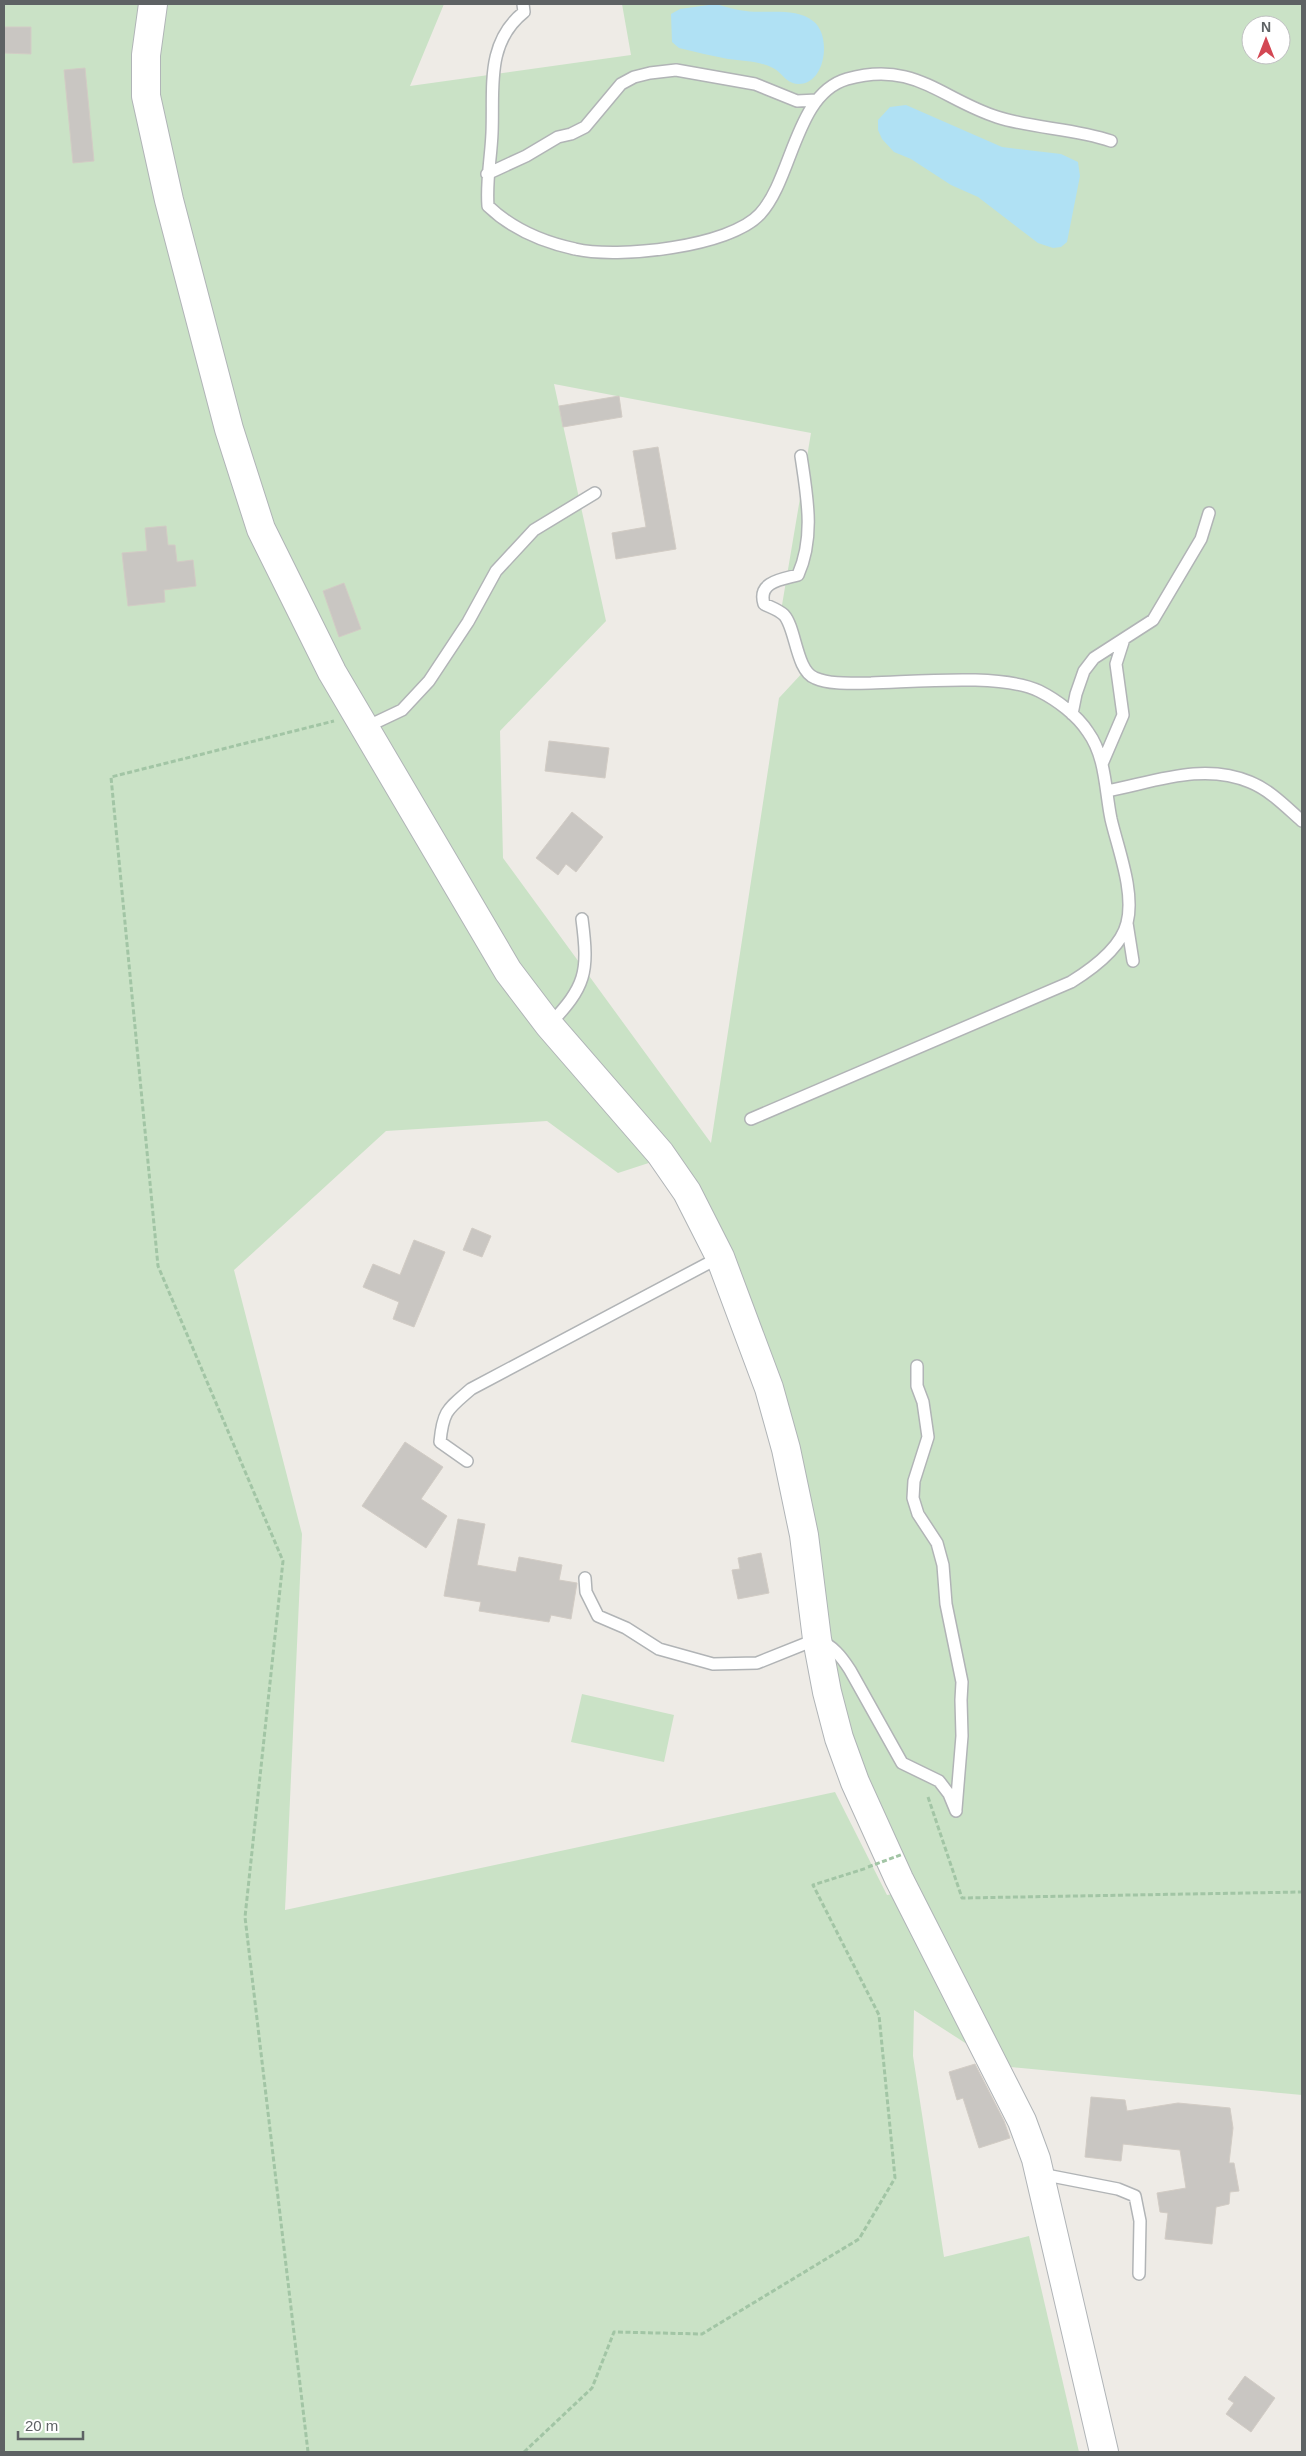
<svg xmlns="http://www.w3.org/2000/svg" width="1306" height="2456" viewBox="0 0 1306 2456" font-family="Arial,sans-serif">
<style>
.green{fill:#cae2c6;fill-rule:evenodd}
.water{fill:#b0e1f4}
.building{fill:#c9c6c2;stroke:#d2ccc5}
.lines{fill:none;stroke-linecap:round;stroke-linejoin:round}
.service-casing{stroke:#b1b4b6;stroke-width:14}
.secondary-casing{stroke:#b0b4b7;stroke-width:30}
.path{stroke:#a2c5a5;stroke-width:3;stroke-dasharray:5 2.5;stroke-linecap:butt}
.service{stroke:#fff;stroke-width:11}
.secondary{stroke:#fff;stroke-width:28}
.path-bridge{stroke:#a2c5a5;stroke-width:3;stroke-dasharray:5 2.5;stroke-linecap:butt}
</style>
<rect width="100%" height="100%" fill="#eeebe6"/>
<path class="green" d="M 4,4 L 444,4 L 410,86 L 631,55 L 622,4 L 1302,4 L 1302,2095 L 1001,2066 L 914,2010 L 913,2056 L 944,2257 L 1029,2236 L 1079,2452 L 4,2452 ZM 1251,25 L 1281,25 L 1281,55 L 1251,55 ZM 554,384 L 811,433 L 780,617 L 805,670 L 779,698 L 711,1143 L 503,858 L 500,731 L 606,621 ZM 547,1121 L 618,1173 L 664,1158 L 779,1421 L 855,1782 L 912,1891 L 887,1895 L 835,1792 L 285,1910 L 302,1534 L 234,1270 L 386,1131 Z
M 582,1694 L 674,1715 L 664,1762 L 571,1742 Z"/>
<path class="water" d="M 716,4 C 726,7 736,10 746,11 C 766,14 796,7 813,21 C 832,35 826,85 798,84 C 785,83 783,73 773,68 C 759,61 743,61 728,59 C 712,56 696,52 679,48 L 672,42 L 671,14 L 680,9 Z
M 906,105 L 1002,147 L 1061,154 L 1078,162 L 1080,176 L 1067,242 L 1061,247 L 1053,248 L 1038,243 L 978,197 L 951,185 L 911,159 L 894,152 L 882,139 L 878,130 L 878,120 L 890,107 Z"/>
<path class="building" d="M 4,27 L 31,27 L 31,54 L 4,53 Z
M 85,68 L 94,161 L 73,163 L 64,70 Z
M 619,396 L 622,417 L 563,427 L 559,406 Z
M 658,447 L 676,549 L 616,559 L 612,533 L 646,527 L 633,451 Z
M 166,526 L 168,545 L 175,545 L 177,562 L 193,560 L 196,586 L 164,590 L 165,602 L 128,606 L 122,553 L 147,551 L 145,528 Z
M 344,583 L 361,629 L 339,637 L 323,591 Z
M 549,741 L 609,748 L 605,778 L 545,771 Z
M 572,812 L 603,837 L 576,872 L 566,864 L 558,875 L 536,858 Z
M 472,1228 L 491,1236 L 482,1257 L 463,1250 Z
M 414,1240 L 445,1252 L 414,1327 L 393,1319 L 399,1302 L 363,1287 L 373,1264 L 400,1275 Z
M 405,1442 L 443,1467 L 421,1499 L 447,1516 L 426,1548 L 362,1506 Z
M 458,1519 L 485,1524 L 477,1565 L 516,1572 L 519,1557 L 562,1565 L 559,1580 L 577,1583 L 571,1619 L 551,1615 L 549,1622 L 479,1611 L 481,1602 L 444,1596 Z
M 761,1553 L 769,1593 L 738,1599 L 732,1570 L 740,1569 L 738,1558 Z
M 975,2064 L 1004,2121 L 1010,2138 L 979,2148 L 963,2098 L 957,2100 L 949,2072 Z
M 1091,2097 L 1125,2100 L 1127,2111 L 1178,2103 L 1230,2108 L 1233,2128 L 1229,2163 L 1234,2163 L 1239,2191 L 1230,2192 L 1229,2204 L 1216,2207 L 1212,2244 L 1165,2239 L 1168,2213 L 1160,2212 L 1157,2193 L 1186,2188 L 1180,2150 L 1123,2144 L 1121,2161 L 1085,2157 Z
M 1245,2376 L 1275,2398 L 1251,2432 L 1226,2414 L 1234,2403 L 1228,2399 Z"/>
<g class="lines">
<g class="service-casing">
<path id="service" d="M 523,4 L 524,12 C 485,43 494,89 492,133 C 491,158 486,181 488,206 C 512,229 542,242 575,249 C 617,259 730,247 760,214 C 793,178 795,94 847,79 C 914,60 941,99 997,117 C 1034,129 1074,128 1111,141
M 487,174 L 526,156 L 558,137 L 571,134 L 585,127 L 621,84 L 634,77 L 650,73 L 676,70 L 755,84 L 797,101 L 817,100
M 1072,714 L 1076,694 L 1084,671 L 1094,658 L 1153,620 L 1201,539 L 1209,513
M 364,728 L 402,710 L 429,681 L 468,622 L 496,571 L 534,530 L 595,493
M 1102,764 L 1123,715 L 1116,664 L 1123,642
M 1107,791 C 1154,782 1203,762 1250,782 C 1270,790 1286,807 1302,821
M 1127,923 L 1133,961
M 549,1025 C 586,986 589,973 582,919
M 751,1119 L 1071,982 C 1092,969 1121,948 1127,923 C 1135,892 1118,849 1111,819 C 1105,790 1106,757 1088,732 C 1077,715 1057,700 1039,691 C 1002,673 914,682 871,683 C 853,683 831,685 815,678 C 796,671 796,628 784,615 C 779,610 770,607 764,604 C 757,581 784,579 798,575 C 815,537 807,496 801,456
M 917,1366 L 917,1386 L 923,1402 L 928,1437 L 914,1481 L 913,1498 L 918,1514 L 937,1543 L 943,1565 L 946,1604 L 962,1682 L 961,1700 L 962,1736 L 956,1809
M 467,1461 L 440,1442 C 443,1410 448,1409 471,1389 L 720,1257
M 585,1578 L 586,1592 L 598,1616 L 626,1628 L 659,1649 L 713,1664 L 757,1663 L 817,1639 C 833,1646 841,1656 850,1670 L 902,1763 L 939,1781 L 949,1794 L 956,1811
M 1041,2174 L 1118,2189 L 1135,2196 L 1140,2221 L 1139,2274"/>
</g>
<g class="secondary-casing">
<path id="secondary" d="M 153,4 L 146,55 L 146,96 L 169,200 L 229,429 L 261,529 L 332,672 L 508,971 L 549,1025 L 660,1153 L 687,1192 L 720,1257 L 769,1388 L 786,1449 L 804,1535 L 817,1639 L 827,1692 L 839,1738 L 855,1782 L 899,1879 L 1022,2121 L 1036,2159 L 1104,2452"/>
</g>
<path class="path" d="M 928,1797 L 962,1898 L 1302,1892
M 308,2452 L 245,1917 L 283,1561 L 158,1266 L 111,777 L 334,721
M 524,2452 L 592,2388 L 614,2332 L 702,2334 L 859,2239 L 895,2178 L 879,2015 L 813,1885 L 867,1868"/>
<use href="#service" class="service"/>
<use href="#secondary" class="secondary"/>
<path class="path-bridge" d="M 868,1867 L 903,1854"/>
</g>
<rect width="1306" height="2456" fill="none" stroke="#5e6264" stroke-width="10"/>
<g transform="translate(1266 40)"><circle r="24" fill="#ffffff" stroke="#bfc0c1"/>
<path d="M0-4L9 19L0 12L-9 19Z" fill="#d34753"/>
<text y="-8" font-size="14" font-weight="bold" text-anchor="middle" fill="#5e6264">N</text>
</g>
<path d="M18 2431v8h65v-8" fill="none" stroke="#5e6264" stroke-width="2.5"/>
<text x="25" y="2431" font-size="15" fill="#5e6264" stroke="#ffffff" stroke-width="4" paint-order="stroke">20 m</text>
</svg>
